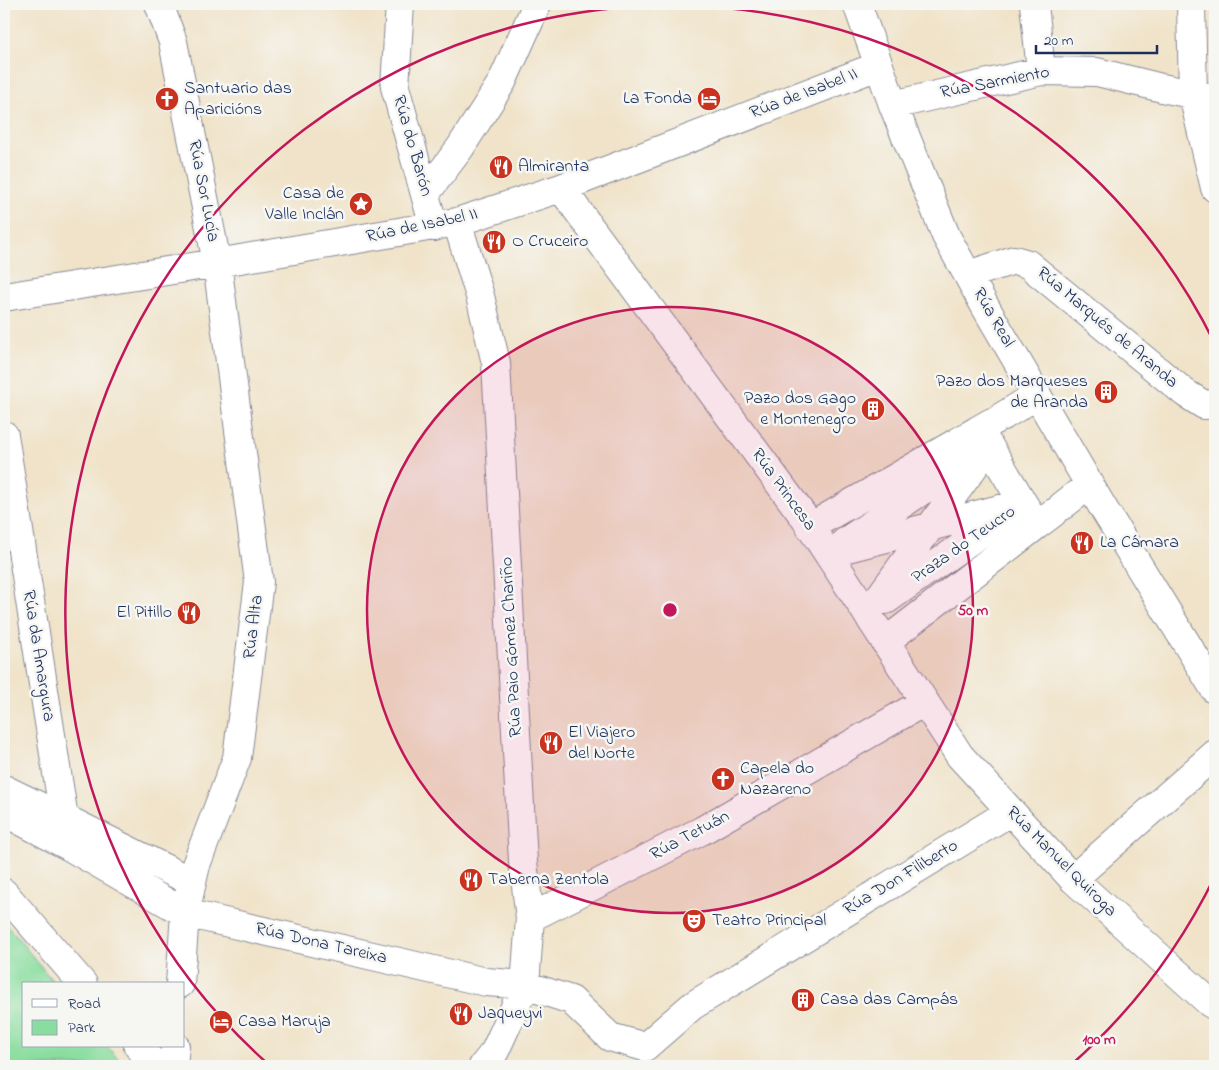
<svg xmlns="http://www.w3.org/2000/svg" width="1219" height="1070" viewBox="0 0 1219 1070" font-family="'Indie Flower',sans-serif">
<style>
.green{fill:#89dd9f;stroke:#52867e}
.lines{fill:none;stroke-linecap:round;stroke-linejoin:round}
.street-casing{stroke:#868994;stroke-width:30}
.street{stroke:#fff;stroke-width:28}
.ring{fill:none;stroke:#c2185b;stroke-width:2.5}
.labels{text-anchor:middle;dominant-baseline:central;stroke-width:5;stroke-linejoin:round;paint-order:stroke}
.street-label{font-size:18px;fill:#1b2f5e;stroke:#f6f6f2}
.poi-label{font-size:18px;fill:#1b2f5e;stroke:#f6f6f2;text-anchor:start}
.centre{fill:#c2185b;stroke:#f6f6f2;stroke-width:2.5}
.ring-label{font-size:15px;text-anchor:middle;font-weight:bold;fill:#c2185b;stroke:#f6f6f2;stroke-width:5;stroke-linejoin:round;paint-order:stroke}
</style>
<rect width="100%" height="100%" fill="#f6f6f2"/>
<filter id="ink" filterUnits="userSpaceOnUse"><feTurbulence type="fractalNoise" baseFrequency=".02" numOctaves="2"/><feDisplacementMap in="SourceGraphic" scale="10" xChannelSelector="R" yChannelSelector="G"/><feConvolveMatrix kernelMatrix="1 2 1 2 8 2 1 2 1" color-interpolation-filters="sRGB"/></filter>
<filter id="wash" filterUnits="userSpaceOnUse"><feTurbulence type="fractalNoise" baseFrequency=".0096" numOctaves="4" result="noise"/><feDisplacementMap in="SourceGraphic" scale="20" xChannelSelector="R" yChannelSelector="G"/><feGaussianBlur stdDeviation="1.12" result="paint"/><feColorMatrix in="noise" values="0 0 0 0 0 0 0 0 0 0 0 0 0 0 0 0 0 1.4 0 .05"/><feComposite in="paint" operator="in"/></filter>
<g filter="url(#wash)">
<rect width="100%" height="100%" fill="#f0e3c9"/>
<path class="green" d="M 4,921 L 55,984 L 24,984 L 24,1046 L 107,1046 L 124,1066 L 4,1066 Z"/>
</g>
<g filter="url(#ink)">
<g class="lines">
<g class="street-casing">
<path id="street" d="M 159,4 L 173,42 L 217,263 L 259,582 L 237,758 L 196,865 L 185,913 L 180,984
M 400,4 L 395,87 L 434,227
M 857,4 L 893,105 L 946,236 L 986,308 L 1102,506 L 1215,690
M 1034,4 L 1041,71
M 1191,4 L 1193,95 L 1215,188
M 893,105 L 1041,71 L 1097,72 L 1162,88 L 1215,99
M 561,188 L 804,517 L 960,756 L 1073,879 L 1210,1003 L 1215,1006
M 426,193 L 460,148 L 502,82 L 537,4
M 457,222 L 480,296 L 496,363 L 523,862 L 530,918 L 525,985 L 495,1051 L 483,1066
M 968,275 L 1014,260 L 1028,264 L 1185,393 L 1204,405 L 1215,404
M 4,297 L 217,263 L 457,222 L 561,188 L 878,66
M 1003,416 L 1037,395
M 4,435 L 64,818 L 192,882
M 1062,506 L 1090,484
M 810,527 L 978,430
M 845,542 L 989,446 L 978,430 L 992,422
M 828,553 L 1023,503 L 989,446 L 867,614
M 886,600 L 1023,503 L 1037,525 L 1053,513
M 885,642 L 1037,525
M 4,789 L 64,818
M 4,812 L 70,847 L 185,913 L 486,982 L 525,985 L 571,1000 L 610,1037 L 645,1047
M 1073,879 L 1215,754
M 4,893 L 83,984
M 530,918 L 703,830 L 924,702
M 138,1046 L 156,1066
M 645,1047 L 692,1006 L 1010,812
M 173,1066 L 175,1046"/>
</g>
<use href="#street" class="street"/>
</g>
</g>
<circle cx="670" cy="610" r="303" fill="#c2185b" fill-opacity=".12"/>
<g class="ring">
<circle cx="670" cy="610" r="303"/>
<path d="M1215 876A606 606 0 0 1 1072 1064M268 1064A606 606 0 1 1 1215 344"/>
</g>
<defs>
<g id="church-disc" transform="scale(1.25)"><circle r="9.5" fill="#c8321e" stroke="#f6f6f2"/><path d="M-1.2-6h2.4v3.5h3.3v2.4h-3.3V6h-2.4V-.1h-3.3v-2.4h3.3Z" fill="#fff"/></g>
<g id="hotel-disc" transform="scale(1.25)"><circle r="9.5" fill="#c8321e" stroke="#f6f6f2"/><path d="M-6-4.5h1.5V1H6V5H4.5V3h-9V5H-6ZM-4 0a1.8 1.8 0 1 1 3.6 0ZM.5 0V-2.5h3Q6-2.5 6 0Z" fill="#fff"/></g>
<g id="restaurant-disc" transform="scale(1.25)"><circle r="9.5" fill="#c8321e" stroke="#f6f6f2"/><path d="M-5-6h1v4h1v-4h1v4h1v-4h1v5L-1.5 .5V6h-2V.5L-5-1ZM5-6V6H3V1.5H1.5Q1.5-4 5-6Z" fill="#fff"/></g>
<g id="sight-disc" transform="scale(1.25)"><circle r="9.5" fill="#c8321e" stroke="#f6f6f2"/><path d="M0-6L1.8-2.2L6-1.7L2.9 1.2L3.7 5.4L0 3.3L-3.7 5.4L-2.9 1.2L-6-1.7L-1.8-2.2Z" fill="#fff"/></g>
<g id="building-disc" transform="scale(1.25)"><circle r="9.5" fill="#c8321e" stroke="#f6f6f2"/><path d="M-4-6H4V6H1V3H-1V6H-4ZM-2.5-4.3h1.7v1.8h-1.7ZM.8-4.3h1.7v1.8H.8ZM-2.5-1h1.7V.8h-1.7ZM.8-1h1.7V.8H.8Z" fill="#fff"/></g>
<g id="theatre-disc" transform="scale(1.25)"><circle r="9.5" fill="#c8321e" stroke="#f6f6f2"/><path d="M-5-5.5Q0-4 5-5.5V0Q5 5 0 6Q-5 5-5 0ZM-3.3-2.5H-1v1.5H-3.3ZM1-2.5H3.3v1.5H1ZM-2.8 1Q0 5.5 2.8 1Z" fill="#fff"/></g>
</defs>
<g fill-rule="evenodd">
<use href="#church-disc" x="167" y="99"/>
<use href="#hotel-disc" x="709" y="99"/>
<use href="#restaurant-disc" x="501" y="167"/>
<use href="#sight-disc" x="361" y="204"/>
<use href="#restaurant-disc" x="494" y="242"/>
<use href="#building-disc" x="1106" y="392"/>
<use href="#building-disc" x="873" y="409"/>
<use href="#restaurant-disc" x="1082" y="543"/>
<use href="#restaurant-disc" x="189" y="613"/>
<use href="#restaurant-disc" x="551" y="743"/>
<use href="#church-disc" x="723" y="779"/>
<use href="#restaurant-disc" x="471" y="880"/>
<use href="#theatre-disc" x="694" y="921"/>
<use href="#building-disc" x="803" y="1000"/>
<use href="#restaurant-disc" x="461" y="1014"/>
<use href="#hotel-disc" x="221" y="1022"/>
</g>
<g class="labels">
<g class="street-label">
<text transform="translate(995 83) rotate(-11)">Rúa Sarmiento</text>
<text transform="translate(804 94) rotate(-21)">Rúa de Isabel II</text>
<text transform="translate(412 146) rotate(74)">Rúa do Barón</text>
<text transform="translate(203 191) rotate(79)">Rúa Sor Lucía</text>
<text transform="translate(422 226) rotate(-12)">Rúa de Isabel II</text>
<text transform="translate(993 318) rotate(60)">Rúa Real</text>
<text transform="translate(1107 328) rotate(40)">Rúa Marqués de Aranda</text>
<text transform="translate(783 490) rotate(54)">Rúa Princesa</text>
<text transform="translate(964 545) rotate(-35)">Praza do Teucro</text>
<text transform="translate(254 627) rotate(-83)">Rúa Alta</text>
<text transform="translate(512 647) rotate(-93)">Rúa Paio Gómez Chariño</text>
<text transform="translate(38 656) rotate(81)">Rúa da Amargura</text>
<text transform="translate(690 836) rotate(-28)">Rúa Tetuán</text>
<text transform="translate(1061 862) rotate(45)">Rúa Manuel Quiroga</text>
<text transform="translate(901 878) rotate(-31)">Rúa Don Filiberto</text>
<text transform="translate(321 944) rotate(13)">Rúa Dona Tareixa</text>
</g>
<g class="poi-label">
<text x="184" y="89">Santuario das<tspan x="184" dy="21">Aparicións</tspan></text>
<text x="692" y="99" text-anchor="end">La Fonda</text>
<text x="518" y="167">Almiranta</text>
<text x="344" y="194" text-anchor="end">Casa de<tspan x="344" dy="21">Valle Inclán</tspan></text>
<text x="512" y="242">O Cruceiro</text>
<text x="1088" y="382" text-anchor="end">Pazo dos Marqueses<tspan x="1088" dy="21">de Aranda</tspan></text>
<text x="856" y="399" text-anchor="end">Pazo dos Gago<tspan x="856" dy="21">e Montenegro</tspan></text>
<text x="1100" y="543">La Cámara</text>
<text x="172" y="613" text-anchor="end">El Pitillo</text>
<text x="568" y="733">El Viajero<tspan x="568" dy="21">del Norte</tspan></text>
<text x="740" y="769">Capela do<tspan x="740" dy="21">Nazareno</tspan></text>
<text x="488" y="880">Taberna Zentola</text>
<text x="712" y="921">Teatro Principal</text>
<text x="820" y="1000">Casa das Campás</text>
<text x="478" y="1014">Jaqueyvi</text>
<text x="238" y="1022">Casa Maruja</text>
</g>
</g>
<circle cx="670" cy="610" r="8" class="centre"/>
<g class="ring-label">
<text x="973" y="615">50 m</text>
<text x="1099" y="1044">100 m</text>
</g>
<rect width="1219" height="1070" fill="none" stroke="#f6f6f2" stroke-width="20"/>
<rect x="22" y="982" width="162" height="65" fill="#f6f6f2" stroke="#9ea6b7"/>
<rect x="32" y="999" width="25" height="8" fill="#ffffff" stroke="#9ea6b7"/>
<text x="68" y="1008" font-size="15" fill="#1b2f5e">Road</text>
<rect x="32" y="1020" width="25" height="15" fill="#89dd9f" stroke="#9ea6b7"/>
<text x="68" y="1032" font-size="15" fill="#1b2f5e">Park</text>
<path d="M1036 45v8h121v-8" fill="none" stroke="#1b2f5e" stroke-width="2.5"/>
<text x="1044" y="45" font-size="15" fill="#1b2f5e" stroke="#f6f6f2" stroke-width="4" paint-order="stroke">20 m</text>
</svg>
